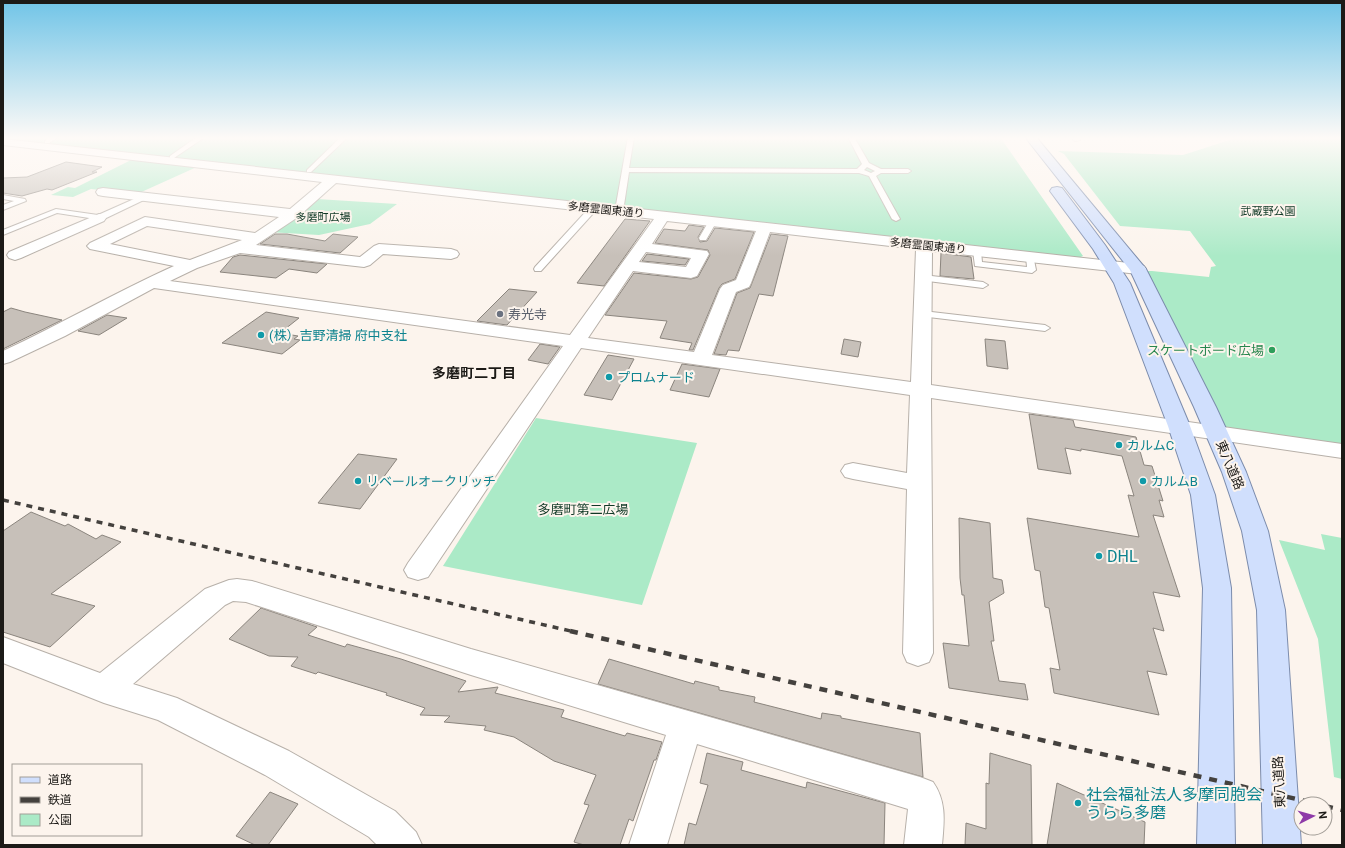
<svg xmlns="http://www.w3.org/2000/svg" width="1345" height="848" viewBox="0 0 1345 848" font-family="Roboto,'Noto Sans JP',sans-serif">
<style>
.green{fill:#abeac7}
.building{fill:#c7c0b9;stroke:#8b857e}
.lines{fill:none;stroke-linecap:round;stroke-linejoin:round}
.service-casing{stroke:#b7b0a9;stroke-width:2}
.minor-casing{stroke:#b7b0a9;stroke-width:2}
.primary-casing{stroke:#7c8cac;stroke-width:2}
.service{fill:#fff;fill-rule:evenodd}
.minor{fill:#fff;fill-rule:evenodd}
.primary{fill:#d0dffd;fill-rule:evenodd}
.rail-far1{stroke:#44413e;stroke-width:3.5;stroke-dasharray:6 6;stroke-linecap:butt}
.rail{stroke:#44413e;stroke-width:4.5;stroke-dasharray:8 8;stroke-linecap:butt}
.worship-dot{fill:#6b7280;stroke:#fcf4ed;stroke-width:1.5}
.culture-dot{fill:#0f9aa8;stroke:#fcf4ed;stroke-width:1.5}
.leisure-dot{fill:#2e9e5b;stroke:#fcf4ed;stroke-width:1.5}
.labels{text-anchor:middle;dominant-baseline:central;stroke-width:4;stroke-linejoin:round;paint-order:stroke}
.far-street-label{font-size:11px;fill:#1c1a17;stroke:#fcf4ed}
.far-park-label{font-size:11px;fill:#103926;stroke:#fcf4ed}
.worship-label{font-size:13px;fill:#5b616d;stroke:#fcf4ed;text-anchor:start}
.culture-label{font-size:13px;fill:#0d838f;stroke:#fcf4ed;text-anchor:start}
.leisure-label{font-size:13px;fill:#27864d;stroke:#fcf4ed;text-anchor:end}
.street-label{font-size:13px;fill:#1c1a17;stroke:#fcf4ed}
.park-label{font-size:13px;fill:#103926;stroke:#fcf4ed}
.neighbourhood-label{font-size:14px;font-weight:bold;fill:#1c1a17;stroke:#fcf4ed}
.near-culture-label{font-size:16px;fill:#0d838f;stroke:#fcf4ed;text-anchor:start}
</style>
<rect width="100%" height="100%" fill="#fcf4ed"/>
<path class="green" d="M 3,137 L 1000,137 L 1083,256 L 1076,259 L 3,140 Z
M 1239,137 L 1342,137 L 1342,450 L 1219,428 L 1144,271 L 1152,271 L 1209,277 L 1211,267 L 1216,266 L 1190,231 L 1120,226 L 1064,154 L 1058,151 L 1183,155 Z
M 133,159 L 199,166 L 137,194 L 91,189 L 73,197 L 51,195 L 68,187 L 75,188 Z
M 317,199 L 397,204 L 370,224 L 319,235 L 268,232 Z
M 536,418 L 697,443 L 642,605 L 443,566 Z
M 1321,534 L 1342,538 L 1342,779 L 1334,777 L 1318,639 L 1279,540 L 1325,550 Z"/>
<path class="building" d="M 66,162 L 102,167 L 92,172 L 97,172 L 52,190 L 47,189 L 22,196 L 3,193 L 3,178 L 27,177 Z
M 625,219 L 650,221 L 604,286 L 577,283 Z
M 689,225 L 704,227 L 698,237 L 700,242 L 707,241 L 715,228 L 754,232 L 735,279 L 722,284 L 719,288 L 693,350 L 689,350 L 692,343 L 660,338 L 667,321 L 605,315 L 634,273 L 691,279 L 698,277 L 710,255 L 708,250 L 655,243 L 664,229 L 685,231 Z
M 275,234 L 287,234 L 325,241 L 333,234 L 358,237 L 340,253 L 260,244 Z
M 771,234 L 788,236 L 773,296 L 759,294 L 739,351 L 728,350 L 726,355 L 714,354 L 737,293 L 750,288 Z
M 941,253 L 971,257 L 974,279 L 940,276 Z
M 647,254 L 689,259 L 685,265 L 642,261 Z
M 240,255 L 327,264 L 317,273 L 289,269 L 276,278 L 220,272 L 233,257 Z
M 509,289 L 537,292 L 507,325 L 477,321 Z
M 11,308 L 25,312 L 62,320 L 3,349 L 3,312 Z
M 266,312 L 299,318 L 280,333 L 298,336 L 294,339 L 300,340 L 282,354 L 222,343 Z
M 107,315 L 127,318 L 99,335 L 78,331 Z
M 844,339 L 861,342 L 858,357 L 841,354 Z
M 985,339 L 1005,341 L 1008,369 L 987,366 Z
M 540,344 L 560,347 L 548,364 L 528,360 Z
M 608,355 L 634,359 L 612,400 L 584,395 Z
M 682,364 L 720,369 L 709,397 L 670,390 Z
M 1029,414 L 1073,420 L 1075,427 L 1136,437 L 1144,465 L 1152,466 L 1163,501 L 1159,500 L 1164,517 L 1153,515 L 1180,597 L 1153,592 L 1164,631 L 1153,628 L 1167,675 L 1147,671 L 1159,715 L 1054,693 L 1050,668 L 1060,670 L 1049,608 L 1045,607 L 1040,571 L 1035,570 L 1027,518 L 1139,537 L 1128,495 L 1134,496 L 1122,456 L 1081,449 L 1081,451 L 1065,448 L 1071,474 L 1038,469 Z
M 358,454 L 397,459 L 360,509 L 318,503 Z
M 31,512 L 65,526 L 68,524 L 96,539 L 102,535 L 121,542 L 51,594 L 95,606 L 50,647 L 3,632 L 3,531 Z
M 959,518 L 990,523 L 993,578 L 1002,580 L 1004,593 L 989,602 L 994,641 L 991,641 L 999,681 L 1025,684 L 1028,700 L 949,688 L 943,643 L 969,646 L 964,595 L 962,595 L 960,578 Z
M 261,608 L 317,627 L 308,635 L 345,647 L 347,644 L 401,659 L 466,681 L 458,692 L 498,687 L 495,693 L 564,710 L 561,717 L 625,736 L 627,733 L 662,742 L 656,760 L 654,760 L 633,821 L 629,819 L 620,845 L 584,845 L 574,842 L 589,805 L 584,804 L 596,775 L 554,761 L 514,737 L 484,730 L 486,726 L 444,722 L 450,716 L 420,715 L 425,708 L 386,695 L 387,693 L 318,672 L 316,674 L 291,666 L 298,657 L 269,656 L 229,639 Z
M 609,659 L 694,684 L 695,681 L 719,687 L 719,690 L 755,697 L 754,702 L 821,719 L 822,713 L 841,716 L 841,718 L 920,733 L 923,777 L 598,684 Z
M 707,753 L 743,762 L 741,770 L 806,788 L 807,782 L 885,803 L 884,845 L 684,845 L 689,823 L 696,825 L 708,785 L 700,783 Z
M 990,753 L 1031,765 L 1032,845 L 965,845 L 966,823 L 986,829 L 986,783 L 989,784 Z
M 1057,783 L 1145,822 L 1144,845 L 1047,845 Z
M 270,792 L 298,804 L 268,845 L 255,845 L 236,836 Z"/>
<g class="lines">
<g class="service-casing">
<path id="service" d="M 50,137 L 58,137 L 49,143 L 45,143 L 45,141 Z
M 197,137 L 205,137 L 174,158 L 170,158 L 170,156 Z
M 341,137 L 348,137 L 311,172 L 307,172 L 307,170 Z
M 628,137 L 634,137 L 629,168 L 857,169 L 862,164 L 848,137 L 854,137 L 869,163 L 881,169 L 908,169 L 911,171 L 908,173 L 881,173 L 876,176 L 900,219 L 896,221 L 892,219 L 869,176 L 859,173 L 629,172 L 624,205 L 620,207 L 616,205 ZM 867,167 L 875,171 L 871,173 L 864,170 Z
M 1071,137 L 1078,137 L 1080,140 L 1075,141 Z
M 3,195 L 25,199 L 26,201 L 3,210 L 3,205 L 14,201 L 3,199 Z
M 143,195 L 149,195 L 150,197 L 102,220 L 57,213 L 3,235 L 3,230 L 56,209 L 98,215 Z
M 591,206 L 597,206 L 598,208 L 541,271 L 535,271 L 534,269 L 535,267 Z
M 710,219 L 716,219 L 717,221 L 706,240 L 700,240 L 699,238 Z
M 977,248 L 981,251 L 982,262 L 1027,267 L 1026,257 L 1027,255 L 1033,255 L 1036,270 L 1032,273 L 975,266 L 973,251 Z
M 923,275 L 983,282 L 988,285 L 983,288 L 920,280 L 918,278 L 920,276 Z
M 923,311 L 1045,325 L 1050,328 L 1045,331 L 920,316 L 918,314 Z"/>
</g>
<g class="minor-casing">
<path id="minor" d="M 3,139 L 1138,264 L 1144,266 L 1146,269 L 1144,272 L 1138,274 L 932,251 L 931,385 L 1342,444 L 1342,458 L 931,398 L 933,653 L 929,662 L 918,666 L 907,662 L 903,653 L 907,489 L 853,479 L 845,477 L 841,471 L 845,465 L 853,463 L 907,473 L 910,395 L 581,348 L 428,577 L 418,580 L 408,577 L 404,570 L 408,563 L 563,346 L 154,288 L 65,336 L 10,362 L 3,364 L 3,351 C 61,324 116,292 174,266 L 90,249 L 87,246 L 90,243 L 145,217 L 255,233 L 279,217 L 103,196 L 98,195 L 96,192 L 98,189 L 103,188 L 290,209 L 322,182 L 3,145 ZM 336,183 L 654,219 L 570,335 L 170,281 L 197,268 L 240,253 L 364,267 L 370,265 L 383,254 L 451,259 L 457,257 L 459,254 L 457,251 L 451,249 L 379,244 L 374,246 L 360,257 L 256,245 L 298,217 ZM 667,221 L 756,231 L 736,280 L 723,285 L 720,289 L 694,352 L 588,338 L 633,271 L 691,278 L 697,276 L 709,254 L 707,251 L 652,244 ZM 147,226 L 242,240 L 190,260 L 110,244 ZM 770,232 L 916,249 L 911,382 L 712,355 L 736,292 L 749,287 L 751,283 ZM 646,252 L 691,258 L 686,267 L 639,262 Z
M 99,214 L 104,215 L 106,218 L 104,221 L 21,258 L 15,260 L 9,258 L 7,255 L 9,252 Z
M 237,579 L 252,581 L 471,649 L 920,777 L 933,782 C 947,802 944,822 942,845 L 904,845 L 908,809 L 697,744 L 667,845 L 629,845 L 666,735 L 471,675 L 246,602 L 233,601 L 225,605 L 133,684 L 177,698 L 289,751 L 395,811 L 416,832 L 422,845 L 377,845 L 369,837 L 265,775 L 158,720 L 104,703 L 3,663 L 3,637 L 100,673 L 205,589 L 229,580 Z"/>
</g>
<g class="primary-casing">
<path id="primary" d="M 1025,137 L 1036,137 L 1146,269 L 1216,407 L 1246,472 L 1268,531 L 1285,610 L 1301,845 L 1263,845 L 1257,610 L 1242,531 L 1222,472 L 1194,407 L 1130,270 Z
M 1057,187 L 1062,188 L 1105,245 L 1130,283 L 1190,426 L 1215,495 L 1231,588 L 1235,845 L 1197,845 L 1203,588 L 1191,495 L 1168,426 L 1114,283 L 1093,249 L 1050,191 L 1052,188 Z"/>
</g>
<use href="#service" class="service"/>
<use href="#minor" class="minor"/>
<use href="#primary" class="primary"/>
<path class="rail-far1" d="M 3,500 L 575,632"/>
<path class="rail" d="M 570,631 L 1318,804
M 1325,806 L 1342,810"/>
</g>
<linearGradient id="sky" x2="0" y2="1"><stop stop-color="#70c4e7"/><stop offset="0.54" stop-color="#fefaf7"/><stop offset="1" stop-color="#fefaf7" stop-opacity="0"/></linearGradient>
<rect width="1345" height="256" fill="url(#sky)"/>
<circle class="worship-dot" cx="500" cy="314" r="4"/>
<g class="culture-dot">
<circle cx="261" cy="335" r="4"/>
<circle cx="609" cy="377" r="4"/>
<circle cx="1119" cy="445" r="4"/>
<circle cx="358" cy="481" r="4"/>
<circle cx="1143" cy="481" r="4"/>
<circle cx="1099" cy="556" r="4"/>
<circle cx="1078" cy="803" r="4"/>
</g>
<circle class="leisure-dot" cx="1272" cy="350" r="4"/>
<g class="labels">
<g class="far-street-label">
<text transform="translate(606 210) rotate(6)">多磨霊園東通り</text>
<text transform="translate(928 246) rotate(6)">多磨霊園東通り</text>
</g>
<g class="far-park-label">
<text x="1268" y="211">武蔵野公園</text>
<text x="323" y="217">多磨町広場</text>
</g>
<g class="worship-label">
<text x="508" y="314">寿光寺</text>
</g>
<g class="culture-label">
<text x="269" y="335">(株）吉野清掃 府中支社</text>
<text x="617" y="377">プロムナード</text>
<text x="1127" y="445">カルムC</text>
<text x="366" y="481">リベールオークリッチ</text>
<text x="1151" y="481">カルムB</text>
</g>
<g class="leisure-label">
<text x="1264" y="350">スケートボード広場</text>
</g>
<g class="street-label">
<text transform="translate(1230 465) rotate(67)">東八道路</text>
<text transform="translate(1279 782) rotate(-93)">東八道路</text>
</g>
<g class="park-label">
<text x="583" y="509">多磨町第二広場</text>
</g>
<g class="neighbourhood-label">
<text x="474" y="373">多磨町二丁目</text>
</g>
<g class="near-culture-label">
<text x="1107" y="556">DHL</text>
<text x="1086" y="794">社会福祉法人多摩同胞会<tspan x="1086" dy="18">うらら多磨</tspan></text>
</g>
</g>
<rect width="1345" height="848" fill="none" stroke="#1c1a17" stroke-width="8"/>
<rect x="12" y="764" width="130" height="72" fill="#fcf4ed" stroke="#a29d97"/>
<rect x="20" y="777" width="20" height="6" fill="#d0dffd" stroke="#a29d97"/>
<text x="48" y="784" font-size="12" fill="#1c1a17">道路</text>
<rect x="20" y="797" width="20" height="6" fill="#44413e" stroke="#a29d97"/>
<text x="48" y="804" font-size="12" fill="#1c1a17">鉄道</text>
<rect x="20" y="814" width="20" height="12" fill="#abeac7" stroke="#a29d97"/>
<text x="48" y="824" font-size="12" fill="#1c1a17">公園</text>
<g transform="translate(1313 816) rotate(84)"><circle r="19" fill="#fcf4ed" stroke="#a29d97"/>
<path d="M0-3L7 15L0 10L-7 15Z" fill="#8e3aa8"/>
<text y="-6" font-size="11" font-weight="bold" text-anchor="middle" fill="#1c1a17">N</text>
</g>
</svg>
